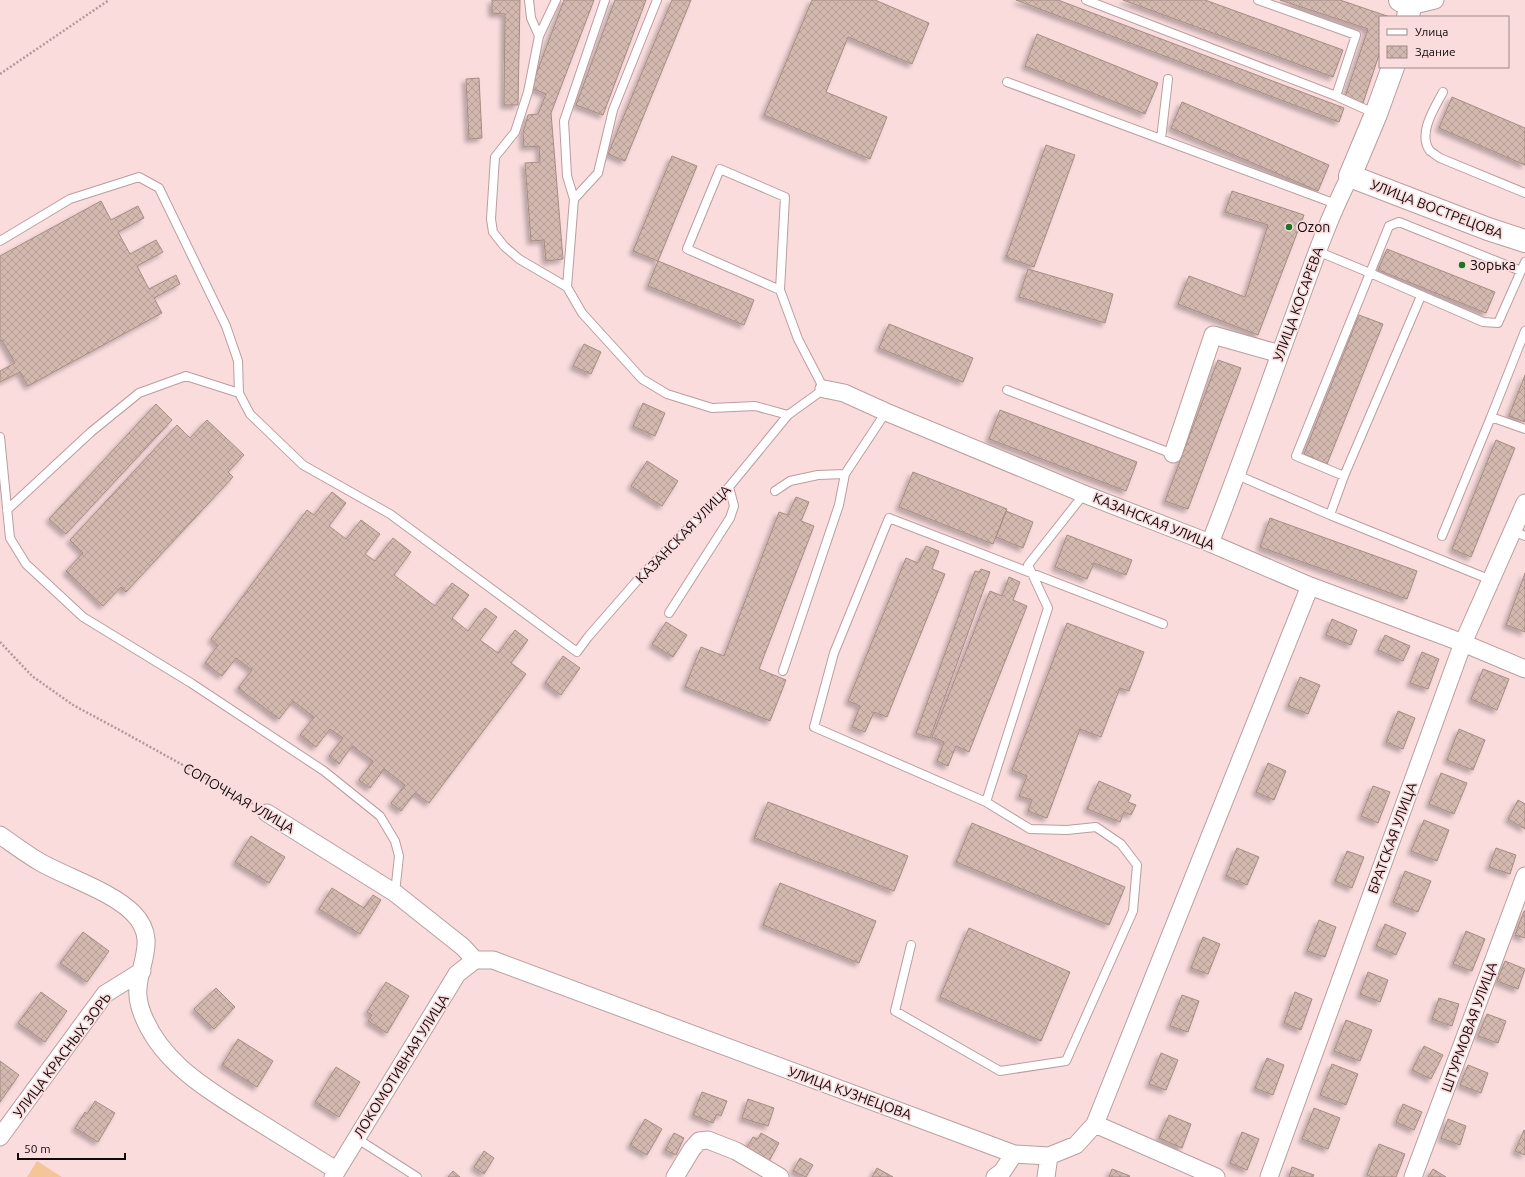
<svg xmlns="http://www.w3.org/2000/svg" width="1525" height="1177" viewBox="0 0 1525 1177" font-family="Ubuntu,sans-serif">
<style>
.pitch{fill:#f4c697}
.building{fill:url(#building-cross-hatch);stroke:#a68d83;filter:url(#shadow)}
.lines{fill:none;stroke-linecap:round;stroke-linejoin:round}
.lane-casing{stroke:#ba9e9f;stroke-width:10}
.street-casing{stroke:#ba9e9f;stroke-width:19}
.secondary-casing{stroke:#ba9e9f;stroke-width:24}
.path{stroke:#b1999a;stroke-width:2.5;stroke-dasharray:2 2;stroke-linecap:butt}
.lane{stroke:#fff;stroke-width:8}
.street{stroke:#fff;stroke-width:17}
.secondary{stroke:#fff;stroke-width:22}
.poi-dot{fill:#1d7421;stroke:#fadcdd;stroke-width:1.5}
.labels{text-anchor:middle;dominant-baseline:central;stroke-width:3.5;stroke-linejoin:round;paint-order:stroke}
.street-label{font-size:14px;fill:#12090a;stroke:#fadcdd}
.poi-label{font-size:14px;fill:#12090a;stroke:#fadcdd;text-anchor:start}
</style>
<defs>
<pattern id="building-cross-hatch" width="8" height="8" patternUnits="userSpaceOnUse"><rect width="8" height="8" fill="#d2b8ae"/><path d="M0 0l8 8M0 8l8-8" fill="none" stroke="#b39d94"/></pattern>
<filter id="shadow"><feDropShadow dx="-3.5" dy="3.5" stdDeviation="2" flood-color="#0004"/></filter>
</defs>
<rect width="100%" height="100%" fill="#fadcdd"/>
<path class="pitch" d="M 37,1161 L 62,1177 L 27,1177 Z"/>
<path class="building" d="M 492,0 L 520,0 L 518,105 L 504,105 L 505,14 L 492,13 Z
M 564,0 L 594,0 L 551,113 L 563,259 L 546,261 L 544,240 L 531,241 L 525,163 L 540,162 L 539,146 L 524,147 L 523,133 L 528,115 L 538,114 L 546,94 L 531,88 Z
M 615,0 L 646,0 L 603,115 L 576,105 Z
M 672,0 L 691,0 L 625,161 L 608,154 Z
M 812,0 L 875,0 L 929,23 L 912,64 L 848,37 L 826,92 L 887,117 L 870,159 L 764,115 Z
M 1016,0 L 1058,0 L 1344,108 L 1339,122 Z
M 1123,0 L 1205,0 L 1343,50 L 1333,77 Z
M 1280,0 L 1340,0 L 1390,17 L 1380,17 L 1380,52 L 1363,103 L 1345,97 L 1368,29 Z
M 1037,34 L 1158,83 L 1145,114 L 1025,66 Z
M 479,78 L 482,138 L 469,139 L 466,79 Z
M 1452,97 L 1525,128 L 1525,165 L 1439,128 Z
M 1182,102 L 1329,165 L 1318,191 L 1171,128 Z
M 1046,145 L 1075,155 L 1034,267 L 1006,257 Z
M 672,156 L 697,166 L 658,261 L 633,251 Z
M 1232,191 L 1304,215 L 1258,335 L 1178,304 L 1189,276 L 1245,297 L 1268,225 L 1225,212 Z
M 101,201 L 111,220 L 138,206 L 144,218 L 118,232 L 130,254 L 156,240 L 163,252 L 137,266 L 149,289 L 176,275 L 180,284 L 154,298 L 162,313 L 28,386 L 20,372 L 0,382 L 0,371 L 15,363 L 2,340 L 0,341 L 0,256 Z
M 1387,249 L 1495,292 L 1486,313 L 1378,270 Z
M 658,261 L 754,300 L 744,325 L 648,286 Z
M 1028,269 L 1113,294 L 1105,323 L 1019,297 Z
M 1359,315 L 1383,324 L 1327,464 L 1304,454 Z
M 889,324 L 973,358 L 963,382 L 879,348 Z
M 584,344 L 601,352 L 591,374 L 573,366 Z
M 1218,360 L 1241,368 L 1188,509 L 1165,501 Z
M 1525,375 L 1525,422 L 1509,416 Z
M 643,403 L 665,413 L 655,436 L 633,426 Z
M 156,404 L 172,420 L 66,534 L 49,519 Z
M 1000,410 L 1137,462 L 1126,491 L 989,439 Z
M 207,420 L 244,455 L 228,472 L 233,477 L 126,592 L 121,587 L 103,606 L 66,571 L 83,553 L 70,540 L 177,425 L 190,438 Z
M 1496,440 L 1515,448 L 1471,557 L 1452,549 Z
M 647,461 L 678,481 L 662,506 L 631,486 Z
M 913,472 L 1007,509 L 993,544 L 899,507 Z
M 332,492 L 346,503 L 329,526 L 346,539 L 361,520 L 380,534 L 365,554 L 375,561 L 393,538 L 411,552 L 394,575 L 435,606 L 452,583 L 469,595 L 452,618 L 468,631 L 485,608 L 497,617 L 480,640 L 498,653 L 515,630 L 528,640 L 511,663 L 526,674 L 429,803 L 415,793 L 401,811 L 391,803 L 405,785 L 384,769 L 370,788 L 359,780 L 373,761 L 352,746 L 339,764 L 329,756 L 343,738 L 330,729 L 316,747 L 300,735 L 314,717 L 293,701 L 279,719 L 238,688 L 252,670 L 236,658 L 222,676 L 205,663 L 218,645 L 211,639 L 307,510 L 314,515 Z
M 796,497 L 809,502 L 801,521 L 814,526 L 759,669 L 786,680 L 770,721 L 685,687 L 701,647 L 724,656 L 779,512 L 788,515 Z
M 1006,511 L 1033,522 L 1023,548 L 996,537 Z
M 1270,518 L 1417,571 L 1407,599 L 1260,547 Z
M 1067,535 L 1132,560 L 1126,575 L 1094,563 L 1087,579 L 1055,567 Z
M 926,546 L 939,551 L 932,569 L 945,574 L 887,717 L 874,712 L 865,732 L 852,727 L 860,706 L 848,701 L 906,558 L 918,563 Z
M 981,569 L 990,572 L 930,738 L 916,733 L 975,571 L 979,572 Z
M 1525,573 L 1525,632 L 1506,625 Z
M 1009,577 L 1020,582 L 1013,600 L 1027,606 L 969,752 L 956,746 L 948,766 L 937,761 L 944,742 L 932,737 L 990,591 L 1002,596 Z
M 1332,619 L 1357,630 L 1351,645 L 1326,635 Z
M 666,622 L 687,635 L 673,657 L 652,644 Z
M 1067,623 L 1144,652 L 1129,691 L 1120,688 L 1101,737 L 1080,729 L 1047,818 L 1028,811 L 1032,800 L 1019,796 L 1027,776 L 1012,770 Z
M 1385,635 L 1410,646 L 1403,661 L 1378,650 Z
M 1422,652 L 1439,659 L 1428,689 L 1410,683 Z
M 563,656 L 580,668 L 561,695 L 545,683 Z
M 1483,669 L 1509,679 L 1497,710 L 1471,699 Z
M 1300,677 L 1320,685 L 1308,714 L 1288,706 Z
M 1398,711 L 1415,718 L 1403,749 L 1386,742 Z
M 1459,729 L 1485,740 L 1473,770 L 1447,760 Z
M 1268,763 L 1286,771 L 1274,800 L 1256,792 Z
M 1441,773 L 1467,783 L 1454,814 L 1429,804 Z
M 1099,781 L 1131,795 L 1128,802 L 1136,805 L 1131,815 L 1124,812 L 1120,822 L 1087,809 Z
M 1373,786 L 1390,792 L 1378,823 L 1361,816 Z
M 1518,800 L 1525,804 L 1525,829 L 1508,819 Z
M 768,802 L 908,856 L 894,891 L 754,838 Z
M 1424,820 L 1449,830 L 1437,861 L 1411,851 Z
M 972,823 L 1125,887 L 1109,925 L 956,862 Z
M 251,836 L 285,857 L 269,883 L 235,862 Z
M 1237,848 L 1259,857 L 1247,885 L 1226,876 Z
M 1496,848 L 1516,855 L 1510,874 L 1489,867 Z
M 1347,851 L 1364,857 L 1352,888 L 1335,881 Z
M 1405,871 L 1431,881 L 1418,912 L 1393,902 Z
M 780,883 L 876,921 L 859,963 L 763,925 Z
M 332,888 L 364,908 L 373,895 L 381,900 L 360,934 L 319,909 Z
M 1524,911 L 1525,911 L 1525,938 L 1515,935 Z
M 1319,920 L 1336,927 L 1325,957 L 1307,951 Z
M 1385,924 L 1406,933 L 1396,955 L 1376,946 Z
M 969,928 L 1070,972 L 1041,1041 L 940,997 Z
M 1466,931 L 1485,939 L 1472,971 L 1453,964 Z
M 83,932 L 109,951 L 87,982 L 60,963 Z
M 1203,937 L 1220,944 L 1208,974 L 1191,968 Z
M 1505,961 L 1525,969 L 1518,989 L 1497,981 Z
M 1368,972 L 1388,980 L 1380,1002 L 1360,994 Z
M 386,982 L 409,996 L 387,1033 L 368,1021 L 372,1015 L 367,1012 Z
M 216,988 L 235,1007 L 214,1029 L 194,1009 Z
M 41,992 L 67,1011 L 45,1042 L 18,1023 Z
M 1295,992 L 1312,999 L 1301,1030 L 1284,1023 Z
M 1182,995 L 1199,1001 L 1188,1032 L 1170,1026 Z
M 1439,998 L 1459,1004 L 1452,1026 L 1432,1019 Z
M 1487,1014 L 1506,1021 L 1498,1043 L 1478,1036 Z
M 1346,1020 L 1372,1030 L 1360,1061 L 1334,1051 Z
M 238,1039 L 273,1061 L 257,1087 L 222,1065 Z
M 1424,1046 L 1443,1055 L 1431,1079 L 1412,1070 Z
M 1161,1053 L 1178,1060 L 1166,1090 L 1149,1084 Z
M 1267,1058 L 1284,1065 L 1273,1095 L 1255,1088 Z
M 0,1061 L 19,1075 L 0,1102 Z
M 1332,1064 L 1358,1074 L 1346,1105 L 1320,1095 Z
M 1468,1065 L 1488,1073 L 1481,1093 L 1460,1085 Z
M 336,1067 L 360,1082 L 339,1117 L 315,1102 Z
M 702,1092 L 727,1101 L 721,1116 L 717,1114 L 713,1123 L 693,1115 Z
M 748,1099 L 774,1108 L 768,1126 L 742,1118 Z
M 95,1101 L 115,1113 L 98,1142 L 75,1128 L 85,1112 L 87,1114 Z
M 1403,1104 L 1422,1112 L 1414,1130 L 1396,1122 Z
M 1314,1108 L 1340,1118 L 1328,1149 L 1302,1139 Z
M 1169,1115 L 1191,1124 L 1182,1148 L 1159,1138 Z
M 645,1119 L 662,1129 L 647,1155 L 630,1145 Z
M 1448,1119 L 1466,1126 L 1460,1145 L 1441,1138 Z
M 1524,1130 L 1525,1131 L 1525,1155 L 1515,1151 Z
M 1242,1132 L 1259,1139 L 1247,1170 L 1230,1163 Z
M 674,1133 L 684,1138 L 676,1155 L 665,1150 Z
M 761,1133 L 779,1143 L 769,1161 L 746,1149 L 753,1137 L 758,1139 Z
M 1379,1144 L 1405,1154 L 1396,1177 L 1372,1177 L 1367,1175 Z
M 484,1151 L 494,1158 L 484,1174 L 474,1167 Z
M 800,1158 L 813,1165 L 806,1177 L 793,1171 Z
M 1292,1167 L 1314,1175 L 1313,1177 L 1289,1177 Z
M 877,1168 L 893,1177 L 872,1177 Z
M 1112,1169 L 1130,1176 L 1129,1177 L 1109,1177 Z
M 1433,1169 L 1446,1177 L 1428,1177 Z
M 453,1171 L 460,1177 L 448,1177 Z"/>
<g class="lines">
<g class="lane-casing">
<path id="lane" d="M 529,0 L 531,18 L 539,36
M 556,0 L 539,36 L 528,92 L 515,132 L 495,157 L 491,219 L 493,232 L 504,246 L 519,259 L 567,287
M 605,0 L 564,121 L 567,176 L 574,199 L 567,287 L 582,313 L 642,379 L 667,394 L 712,408 L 755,406 L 788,415
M 1086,0 L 1336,96 L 1376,114
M 1258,0 L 1356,35 L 1336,96
M 1007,82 L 1336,204
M 1443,92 C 1435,107 1417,134 1430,151 C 1433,153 1437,156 1440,158 L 1525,193
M 1161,139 L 1168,79
M 574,199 L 598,173 L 613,110 L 657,0
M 0,241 L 70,199 L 139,177 L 159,188 L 226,326 L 238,361 L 239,393 L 250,414 L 303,465 L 390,514 L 577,652 L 588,637 L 642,575 L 729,487 L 788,415 L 824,389 L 798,339 L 780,290 L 687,249 L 720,169 L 785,197 L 780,290
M 1317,251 L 1370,273 L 1483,322 L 1498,323 L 1525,262
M 1421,296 L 1344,476 L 1330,515 L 1491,580
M 1007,390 L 1173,454
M 1491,417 L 1525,331
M 0,437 L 10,538 L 26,564 L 83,617 L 191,683 L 324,771 L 380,816 L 395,841 L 399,856 L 395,893
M 1237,475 L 1330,515
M 1344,476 L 1296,456 L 1389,226 L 1399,222 L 1521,271
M 775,491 L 790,481 L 818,475 L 845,474
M 7,510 L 91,432 L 139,393 L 186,376 L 239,393
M 1513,531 L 1525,536
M 1442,536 L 1491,417 L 1525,429
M 669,613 L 730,518 L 734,506 L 729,487
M 783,671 L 839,505 L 845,474 L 886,412
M 986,802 L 814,727 L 834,653 L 889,518 L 1163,624
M 911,945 L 895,1011 L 1000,1071 L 1066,1061 L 1133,911 L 1137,865 L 1121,844 L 1096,827 L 1067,830 L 1030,829 L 986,802 L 1048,608 L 1028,565 L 1084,494
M 356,1138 L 417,1177"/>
</g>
<g class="street-casing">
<path id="street" d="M 1410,6 L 1435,0
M 824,389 L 844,393 L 886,412 L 1084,494 L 1210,543 L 1310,586 L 1463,643 L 1525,669
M 1173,454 L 1213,335 L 1280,354
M 1210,543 C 1240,468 1266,392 1294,316 C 1311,269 1327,221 1350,176
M 267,813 L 395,893 L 463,947 L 475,960
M 0,835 C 13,844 26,854 40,862 C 68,878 111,891 133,913 C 164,944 129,973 140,1007 C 157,1062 209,1090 254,1119 C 281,1136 309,1153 336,1170
M 475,960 L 493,960 L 1014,1154 L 1049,1156 L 1076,1145 L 1095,1124 L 1216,1177
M 1095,1124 L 1310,586
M 0,1137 L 105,994 L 142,971
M 333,1177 L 457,974 L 475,960
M 675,1177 L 692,1149 L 699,1141 L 708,1140 L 736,1151 L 780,1177
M 995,1177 L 1002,1172 L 1014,1154
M 1046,1177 L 1049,1156
M 1269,1177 L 1463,643 L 1525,503
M 1413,1177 L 1525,876"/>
</g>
<g class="secondary-casing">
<path id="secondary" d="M 1400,0 L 1410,6 L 1408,17
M 1393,67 L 1376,114 L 1350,176 L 1488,229 L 1525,241"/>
</g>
<path class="path" d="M 0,74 L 109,0
M 0,642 L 32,676 L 73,705 L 125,733 L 255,805"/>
<use href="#lane" class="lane"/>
<use href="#street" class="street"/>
<use href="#secondary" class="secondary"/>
</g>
<g class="poi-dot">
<circle cx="1289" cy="227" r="4"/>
<circle cx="1462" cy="265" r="4"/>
</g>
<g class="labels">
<g class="street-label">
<text transform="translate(1437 209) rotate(21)">УЛИЦА ВОСТРЕЦОВА</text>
<text transform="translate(1298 304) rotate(-70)">УЛИЦА КОСАРЕВА</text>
<text transform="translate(1154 521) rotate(22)">КАЗАНСКАЯ УЛИЦА</text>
<text transform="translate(683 534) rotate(-46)">КАЗАНСКАЯ УЛИЦА</text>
<text transform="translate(239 798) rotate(30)">СОПОЧНАЯ УЛИЦА</text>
<text transform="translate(1392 838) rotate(-70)">БРАТСКАЯ УЛИЦА</text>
<text transform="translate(1469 1027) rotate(-70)">ШТУРМОВАЯ УЛИЦА</text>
<text transform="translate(62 1055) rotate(-53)">УЛИЦА КРАСНЫХ ЗОРЬ</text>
<text transform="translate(401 1066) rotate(-58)">ЛОКОМОТИВНАЯ УЛИЦА</text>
<text transform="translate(850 1093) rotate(20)">УЛИЦА КУЗНЕЦОВА</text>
</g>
<g class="poi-label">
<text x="1297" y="227">Ozon</text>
<text x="1470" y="265">Зорька</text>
</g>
</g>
<rect x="1379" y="16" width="130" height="52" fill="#fadcdd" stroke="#9d8889"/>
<rect x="1387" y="29" width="20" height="6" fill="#ffffff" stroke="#9d8889"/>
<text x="1415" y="36" font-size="12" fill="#12090a">Улица</text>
<rect x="1387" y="46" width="20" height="12" fill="url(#building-cross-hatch)" stroke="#9d8889"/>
<text x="1415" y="56" font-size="12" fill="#12090a">Здание</text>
<path d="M18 1153v6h107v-6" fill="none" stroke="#12090a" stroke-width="2"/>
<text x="24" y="1153" font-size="12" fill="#12090a" stroke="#fadcdd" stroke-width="3" paint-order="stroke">50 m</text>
</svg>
